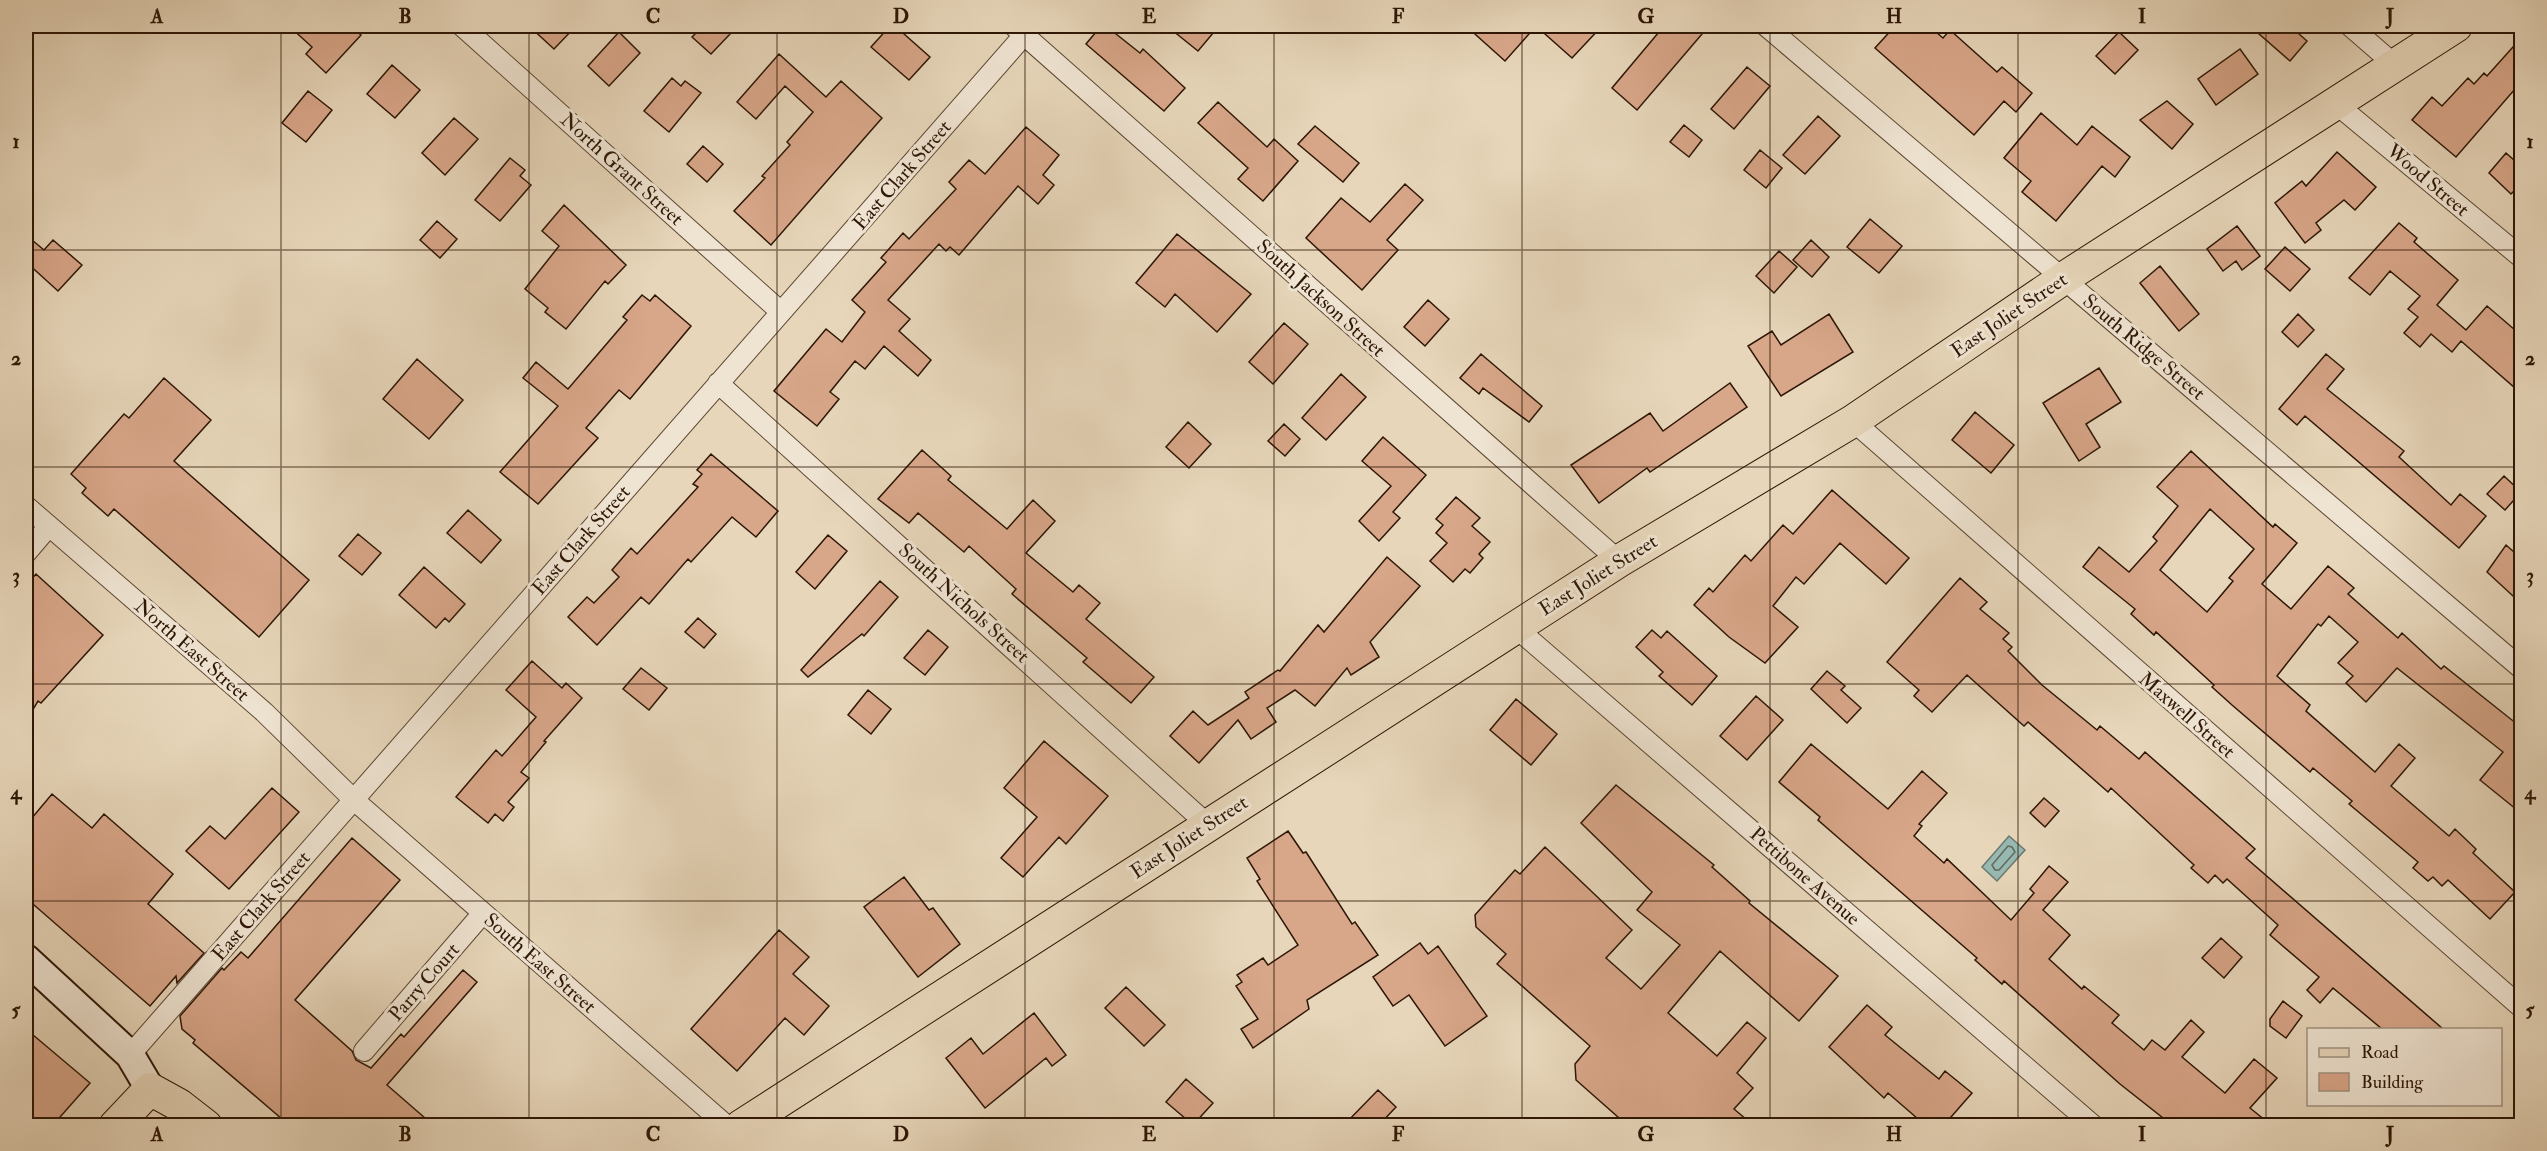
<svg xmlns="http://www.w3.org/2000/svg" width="2547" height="1151" viewBox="0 0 2547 1151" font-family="'IM FELL Double Pica',serif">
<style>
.water{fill:#97b9b2;stroke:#6d786d;stroke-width:1.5}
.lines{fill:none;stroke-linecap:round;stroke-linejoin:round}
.shore{stroke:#62685c;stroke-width:1.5}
.building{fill:#d8a689;stroke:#2d1605;stroke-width:1.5;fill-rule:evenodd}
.minor-casing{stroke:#5c4632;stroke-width:22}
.secondary-casing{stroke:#2d1605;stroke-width:32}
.primary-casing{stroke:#2d1605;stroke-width:34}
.minor{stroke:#efe4d2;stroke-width:20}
.secondary{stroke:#efe4d2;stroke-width:28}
.primary{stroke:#e7d6ba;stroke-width:32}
.grid{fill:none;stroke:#2d1605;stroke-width:1.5;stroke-opacity:0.55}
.labels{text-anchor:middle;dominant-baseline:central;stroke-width:6;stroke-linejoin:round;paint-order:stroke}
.street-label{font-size:20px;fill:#2d1605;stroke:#efe4d2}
.neatline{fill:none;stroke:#2d1605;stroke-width:2}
.grid-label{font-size:20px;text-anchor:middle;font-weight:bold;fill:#2d1605}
</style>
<rect width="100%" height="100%" fill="#e7d6ba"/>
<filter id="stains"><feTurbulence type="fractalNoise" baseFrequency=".00333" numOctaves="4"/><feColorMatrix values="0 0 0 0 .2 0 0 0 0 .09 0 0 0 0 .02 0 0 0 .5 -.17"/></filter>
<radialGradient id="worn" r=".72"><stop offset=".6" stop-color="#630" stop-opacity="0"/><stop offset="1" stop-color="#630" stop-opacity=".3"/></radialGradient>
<path class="water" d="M 2009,836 L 2025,850 L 1997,881 L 1982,867 Z"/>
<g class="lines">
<path class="shore" d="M 2008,846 L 2012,847 L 2015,852 L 1999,870 L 1995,870 L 1992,865 Z"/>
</g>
<path class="building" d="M 289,26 L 350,26 L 361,35 L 326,73 L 306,54 L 312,47 Z
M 529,26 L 576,26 L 554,49 Z
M 703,26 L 721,26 L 730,34 L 711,54 L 692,37 Z
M 890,26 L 895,26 L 930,57 L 909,80 L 871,47 Z
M 1101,26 L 1106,26 L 1140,53 L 1143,49 L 1185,88 L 1164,111 L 1086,44 Z
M 1167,26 L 1219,26 L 1198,51 Z
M 1466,26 L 1602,26 L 1572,58 L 1536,26 L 1505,61 Z
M 1664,26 L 1693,26 L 1702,34 L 1637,110 L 1612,88 Z
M 1895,26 L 1929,26 L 1943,38 L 1950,30 L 1997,72 L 2002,67 L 2032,93 L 2016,112 L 2004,101 L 1974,135 L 1875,48 Z
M 2250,26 L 2290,26 L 2307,41 L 2290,61 Z
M 619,32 L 640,53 L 609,86 L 588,66 Z
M 2119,32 L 2138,50 L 2115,74 L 2096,56 Z
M 2522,37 L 2522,81 L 2456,157 L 2412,120 L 2432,97 L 2442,106 L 2468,78 L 2474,84 L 2484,73 L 2487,76 Z
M 2240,49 L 2258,74 L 2216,105 L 2198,79 Z
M 779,54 L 826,97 L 841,81 L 882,118 L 771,245 L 734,211 L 765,178 L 762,176 L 790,145 L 787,142 L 813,112 L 785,86 L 756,119 L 737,102 Z
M 392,65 L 420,90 L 395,118 L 367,94 Z
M 1747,67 L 1770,86 L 1734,129 L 1711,109 Z
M 672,78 L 681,86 L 685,81 L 701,93 L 669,132 L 644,111 Z
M 308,91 L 332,110 L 306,142 L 282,123 Z
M 2167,101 L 2193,124 L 2172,149 L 2140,120 Z
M 1218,102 L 1267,147 L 1274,139 L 1298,161 L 1263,201 L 1238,179 L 1248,168 L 1198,123 Z
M 2041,113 L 2077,145 L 2092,126 L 2130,157 L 2115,177 L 2102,166 L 2056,221 L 2022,192 L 2031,181 L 2004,158 Z
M 1818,116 L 1840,136 L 1805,174 L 1783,155 Z
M 454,118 L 478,139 L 445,175 L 422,153 Z
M 1684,125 L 1702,140 L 1689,157 L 1670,142 Z
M 1315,126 L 1359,163 L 1343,182 L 1298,144 Z
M 1026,127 L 1059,155 L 1043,175 L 1054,185 L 1038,204 L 1018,186 L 959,255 L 950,247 L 946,251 L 939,244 L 888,300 L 910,319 L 899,331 L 931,360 L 918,376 L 884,346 L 865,369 L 855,361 L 830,392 L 839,399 L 817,426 L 774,391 L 826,329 L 842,342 L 865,312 L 852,300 L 886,262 L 881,258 L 903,233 L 909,239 L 956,189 L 949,182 L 969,160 L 985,174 Z
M 703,146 L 723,164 L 707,182 L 687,164 Z
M 1760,150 L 1782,168 L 1766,188 L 1744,170 Z
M 2337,152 L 2376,187 L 2355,210 L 2344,200 L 2316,223 L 2321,230 L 2305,243 L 2275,203 L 2302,181 L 2306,186 Z
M 2506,153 L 2522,167 L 2522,183 L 2511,194 L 2489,173 Z
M 510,158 L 525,170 L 520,176 L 531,185 L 500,221 L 475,200 Z
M 1405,184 L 1423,200 L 1387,240 L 1398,250 L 1362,290 L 1306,238 L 1341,198 L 1370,222 Z
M 564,205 L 626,265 L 608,284 L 605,281 L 566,329 L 545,312 L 548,308 L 525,289 L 559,246 L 542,231 Z
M 1870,219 L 1902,246 L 1879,273 L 1847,247 Z
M 437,221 L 457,239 L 440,258 L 420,240 Z
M 2399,223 L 2417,238 L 2414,242 L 2458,280 L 2437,305 L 2466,330 L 2487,306 L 2522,336 L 2522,394 L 2461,341 L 2452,352 L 2431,334 L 2420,347 L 2404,333 L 2418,317 L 2408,309 L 2420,296 L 2390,271 L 2370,295 L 2349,278 Z
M 2237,226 L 2260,256 L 2242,270 L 2236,261 L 2223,271 L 2207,249 Z
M 1177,234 L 1251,294 L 1217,332 L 1175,294 L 1165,307 L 1136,283 Z
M 26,235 L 44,250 L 53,240 L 82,265 L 58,291 L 26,262 Z
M 1811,240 L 1829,257 L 1812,277 L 1793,260 Z
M 2285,247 L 2310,269 L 2290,291 L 2265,269 Z
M 1779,251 L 1797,267 L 1774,293 L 1756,276 Z
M 2160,266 L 2199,314 L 2179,331 L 2140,283 Z
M 642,295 L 650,301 L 655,295 L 691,326 L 630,399 L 619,390 L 586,428 L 598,438 L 538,504 L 500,472 L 558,406 L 523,378 L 536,362 L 568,389 L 627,320 L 623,317 Z
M 1428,300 L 1449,319 L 1425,346 L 1404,327 Z
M 1829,314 L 1853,352 L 1781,396 L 1748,346 L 1772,331 L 1781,345 Z
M 2298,314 L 2314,330 L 2298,347 L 2282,332 Z
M 1284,323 L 1308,344 L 1273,384 L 1249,362 Z
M 1481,354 L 1542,406 L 1529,422 L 1483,388 L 1479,394 L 1460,378 Z
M 2326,354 L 2344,369 L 2327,389 L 2404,451 L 2399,457 L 2451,505 L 2460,494 L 2486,516 L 2459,548 L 2305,416 L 2297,425 L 2279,409 Z
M 417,359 L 463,400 L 429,439 L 383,399 Z
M 2099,368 L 2121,402 L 2086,424 L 2100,447 L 2079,461 L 2043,403 Z
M 1341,374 L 1366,397 L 1326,440 L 1302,418 Z
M 164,378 L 211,420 L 174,461 L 309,580 L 259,637 L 114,509 L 108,516 L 82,493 L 86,488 L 71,474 L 124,414 L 129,418 Z
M 1730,383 L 1747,407 L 1650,472 L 1647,468 L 1599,503 L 1571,465 L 1650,413 L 1663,431 Z
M 1975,412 L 2014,445 L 1991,473 L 1952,440 Z
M 1188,422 L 1211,444 L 1189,468 L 1166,447 Z
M 1284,424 L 1300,439 L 1285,456 L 1268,441 Z
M 1383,437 L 1426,475 L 1393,512 L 1400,518 L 1379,541 L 1359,521 L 1391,486 L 1362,461 Z
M 922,450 L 951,476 L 948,480 L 1007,529 L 1033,500 L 1055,521 L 1026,553 L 1073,592 L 1079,585 L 1100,603 L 1086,619 L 1154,677 L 1131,703 L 1083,662 L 1087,658 L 1012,594 L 1016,589 L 969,546 L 964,552 L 918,513 L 909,523 L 878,499 Z
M 2191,451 L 2273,527 L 2275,524 L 2297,543 L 2262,584 L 2291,609 L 2328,566 L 2354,588 L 2348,594 L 2398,638 L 2402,633 L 2441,669 L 2444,666 L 2522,728 L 2522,814 L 2480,780 L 2503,752 L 2397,668 L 2366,702 L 2346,683 L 2353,676 L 2338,663 L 2358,642 L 2329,616 L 2321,626 L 2318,624 L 2277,676 L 2310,705 L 2306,711 L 2375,772 L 2399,744 L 2415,758 L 2391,786 L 2449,836 L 2455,829 L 2476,849 L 2473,853 L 2515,892 L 2490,919 L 2448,880 L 2442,886 L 2433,877 L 2428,881 L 2413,868 L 2418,862 L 2349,804 L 2352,801 L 2313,768 L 2310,772 L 2232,705 L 2212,687 L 2214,685 L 2156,632 L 2154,635 L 2131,614 L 2135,609 L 2083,567 L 2099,547 L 2129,572 L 2157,541 L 2153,537 L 2178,506 L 2157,487 ZM 2210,509 L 2254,549 L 2229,578 L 2233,581 L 2207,612 L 2160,570 Z
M 711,454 L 778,511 L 756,537 L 732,517 L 691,562 L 688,559 L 649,604 L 641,597 L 597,645 L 568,617 L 587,597 L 594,603 L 619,577 L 612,570 L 631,548 L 637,554 L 698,487 L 693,484 L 702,474 L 697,470 Z
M 2504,476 L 2521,492 L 2505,510 L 2487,494 Z
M 1832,490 L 1909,558 L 1886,584 L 1840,543 L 1804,584 L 1796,577 L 1773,606 L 1798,627 L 1765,663 L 1729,637 L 1694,605 L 1709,588 L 1713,592 L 1745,555 L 1751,561 L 1783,525 L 1793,534 Z
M 1456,497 L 1480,518 L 1472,526 L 1490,542 L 1479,554 L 1483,558 L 1470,573 L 1465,569 L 1453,582 L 1430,561 L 1447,543 L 1436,533 L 1443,525 L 1436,519 Z
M 468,510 L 501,540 L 481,563 L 447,533 Z
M 358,534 L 381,553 L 362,575 L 339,556 Z
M 828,535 L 847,551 L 815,589 L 796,572 Z
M 2506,545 L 2522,559 L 2522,586 L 2513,596 L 2487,572 Z
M 1387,557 L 1420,586 L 1370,642 L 1379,657 L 1351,675 L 1347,668 L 1315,706 L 1295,690 L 1267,708 L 1276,722 L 1251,739 L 1238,720 L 1199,763 L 1170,736 L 1193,711 L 1208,725 L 1249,698 L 1245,692 L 1278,670 L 1280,671 L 1318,625 L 1324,632 Z
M 424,567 L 465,604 L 449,622 L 445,618 L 436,628 L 399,595 Z
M 36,574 L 103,635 L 41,703 L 38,701 L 26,721 L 26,585 Z
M 1960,578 L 1987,602 L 1980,609 L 2009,633 L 2003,639 L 2012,647 L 2008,651 L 2042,685 L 2097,730 L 2100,726 L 2139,759 L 2145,752 L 2255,849 L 2246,858 L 2443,1029 L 2382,1029 L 2333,988 L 2320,1003 L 2307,990 L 2319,977 L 2270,935 L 2278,925 L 2227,879 L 2223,883 L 2215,875 L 2208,883 L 2191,868 L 2194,865 L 2111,788 L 2108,792 L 2028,722 L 2024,726 L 1967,675 L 1932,712 L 1914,696 L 1919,690 L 1887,662 Z
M 880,581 L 898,597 L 864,636 L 862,634 L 808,677 L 801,670 Z
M 698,618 L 716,634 L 704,648 L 685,632 Z
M 928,630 L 948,647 L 925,675 L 904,658 Z
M 1652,630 L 1661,638 L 1667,631 L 1717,676 L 1692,705 L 1659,676 L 1663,672 L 1636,647 Z
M 532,661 L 562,688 L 566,683 L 582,698 L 544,741 L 546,742 L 521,772 L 529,778 L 508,802 L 514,807 L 503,821 L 495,814 L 488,823 L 456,797 L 496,750 L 502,756 L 536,717 L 506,690 Z
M 641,668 L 667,688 L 649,710 L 623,689 Z
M 1827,671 L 1845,686 L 1841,690 L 1861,708 L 1847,723 L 1811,689 Z
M 868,690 L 891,709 L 871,734 L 848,715 Z
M 1756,696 L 1783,720 L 1747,760 L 1720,736 Z
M 1516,699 L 1557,734 L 1531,765 L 1490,730 Z
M 1044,741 L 1108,796 L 1066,844 L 1059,837 L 1023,877 L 1001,858 L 1037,817 L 1004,788 Z
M 1811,744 L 1888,809 L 1922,771 L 1947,793 L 1919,824 L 1922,826 L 1914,836 L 1944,863 L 1947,859 L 2011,920 L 2034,893 L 2030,889 L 2049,866 L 2068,882 L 2043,910 L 2070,935 L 2049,959 L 2082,989 L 2084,986 L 2119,1015 L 2112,1023 L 2144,1050 L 2152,1040 L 2165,1050 L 2191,1020 L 2204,1032 L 2182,1057 L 2225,1093 L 2254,1059 L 2277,1078 L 2250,1108 L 2271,1125 L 2172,1125 L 2120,1084 L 2004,981 L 2002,984 L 1975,960 L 1977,958 L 1842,841 L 1818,820 L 1820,817 L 1779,782 Z
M 1616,785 L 1714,865 L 1712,867 L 1750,901 L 1749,903 L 1838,976 L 1799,1021 L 1720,951 L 1668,1013 L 1717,1056 L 1747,1022 L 1766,1038 L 1737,1073 L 1753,1088 L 1734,1109 L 1753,1125 L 1627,1125 L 1576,1080 L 1575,1064 L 1590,1046 L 1497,964 L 1506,954 L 1476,927 L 1475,915 L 1515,870 L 1520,874 L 1545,847 L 1632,930 L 1606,958 L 1641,989 L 1680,945 L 1637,910 L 1652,892 L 1581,823 Z
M 272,788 L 299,812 L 229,889 L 186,851 L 210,826 L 225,839 Z
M 52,794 L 92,828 L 104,814 L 173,874 L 148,904 L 204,953 L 177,983 L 176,976 L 150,1006 L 26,898 L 26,825 Z
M 2044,798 L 2059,811 L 2045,827 L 2030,813 Z
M 1288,831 L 1303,853 L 1306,852 L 1352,924 L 1355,922 L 1378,955 L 1307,1000 L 1309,1009 L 1253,1048 L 1241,1029 L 1258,1019 L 1236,986 L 1242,982 L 1237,975 L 1263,958 L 1268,965 L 1298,945 L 1257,881 L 1260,879 L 1247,858 Z
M 352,838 L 400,880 L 295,1000 L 352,1051 L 356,1060 L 371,1068 L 401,1034 L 404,1037 L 463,970 L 477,982 L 387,1085 L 433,1125 L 289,1125 L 193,1043 L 195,1040 L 182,1029 L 180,1016 L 222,968 L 224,970 L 241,952 L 248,958 Z
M 904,877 L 929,910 L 933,908 L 960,944 L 918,977 L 864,907 Z
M 779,930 L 809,957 L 793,974 L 829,1006 L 804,1035 L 785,1018 L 737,1071 L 691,1029 Z
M 2221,938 L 2242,957 L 2224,978 L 2202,958 Z
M 1420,943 L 1428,954 L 1438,946 L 1487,1016 L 1445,1046 L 1409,995 L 1393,1006 L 1373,977 Z
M 1126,987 L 1165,1025 L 1144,1046 L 1105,1008 Z
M 2283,1001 L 2302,1016 L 2286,1038 L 2270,1026 L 2270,1019 Z
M 1867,1005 L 1892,1027 L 1885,1035 L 1939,1079 L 1945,1071 L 1972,1093 L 1944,1125 L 1925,1125 L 1888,1093 L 1884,1098 L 1829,1047 Z
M 1034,1013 L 1066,1055 L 1052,1066 L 1046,1058 L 985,1108 L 946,1058 L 971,1038 L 983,1054 Z
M 26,1029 L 90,1083 L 53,1125 L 26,1125 Z
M 1186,1079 L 1213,1103 L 1193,1125 L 1166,1102 Z
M 1378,1090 L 1396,1107 L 1379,1125 L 1344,1125 Z"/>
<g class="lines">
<g class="minor-casing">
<path id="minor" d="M 462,26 L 781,312
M 1014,26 L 1619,561
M 1766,26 L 2522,669
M 2350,26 L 2395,65
M 2335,103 L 2522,258
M 718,383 L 1208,825
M 1853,421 L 2522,1008
M 26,506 L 264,712 L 354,800 L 727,1126
M 26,553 L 49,526
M 1515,627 L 2094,1126
M 364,1051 L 483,913
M 130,1055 L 1032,26"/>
</g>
<g class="secondary-casing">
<path id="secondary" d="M 26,959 L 130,1055 L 150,1089"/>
</g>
<g class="primary-casing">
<path id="primary" d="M 115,1126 L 150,1089 L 179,1105 L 206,1126
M 741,1126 L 1619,561 L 1853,421 L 2064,278 L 2456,26"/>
</g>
<use href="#minor" class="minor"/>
<use href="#secondary" class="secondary"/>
<use href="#primary" class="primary"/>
</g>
<path class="grid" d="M 281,26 L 281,1126M 529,26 L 529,1126M 777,26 L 777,1126M 1025,26 L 1025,1126M 1274,26 L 1274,1126M 1522,26 L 1522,1126M 1770,26 L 1770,1126M 2018,26 L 2018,1126M 2266,26 L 2266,1126M 26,250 L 2522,250M 26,467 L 2522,467M 26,684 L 2522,684M 26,901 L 2522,901"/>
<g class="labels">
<g class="street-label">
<text transform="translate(622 169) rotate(42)">North Grant Street</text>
<text transform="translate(902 175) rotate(-49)">East Clark Street</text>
<text transform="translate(2428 180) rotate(40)">Wood Street</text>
<text transform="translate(1321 298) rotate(42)">South Jackson Street</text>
<text transform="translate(2009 315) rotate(-34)">East Joliet Street</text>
<text transform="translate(2144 347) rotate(40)">South Ridge Street</text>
<text transform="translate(581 540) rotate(-49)">East Clark Street</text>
<text transform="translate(1598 575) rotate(-32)">East Joliet Street</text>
<text transform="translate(964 603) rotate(42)">South Nichols Street</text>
<text transform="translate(192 650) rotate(41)">North East Street</text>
<text transform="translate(2187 715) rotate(41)">Maxwell Street</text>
<text transform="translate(1189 837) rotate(-33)">East Joliet Street</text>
<text transform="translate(1805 876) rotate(41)">Pettibone Avenue</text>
<text transform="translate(261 906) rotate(-49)">East Clark Street</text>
<text transform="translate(540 963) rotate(41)">South East Street</text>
<text transform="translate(424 982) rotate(-49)">Parry Court</text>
</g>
</g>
<rect width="2547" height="1151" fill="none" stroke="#e7d6ba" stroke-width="66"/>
<rect x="2307" y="1028" width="195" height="78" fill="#efe4d2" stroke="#a19280" stroke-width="1.5"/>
<rect x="2319" y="1048" width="30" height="9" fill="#e7d6ba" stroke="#a19280" stroke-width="1.5"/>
<text x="2361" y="1058" font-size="18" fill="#2d1605">Road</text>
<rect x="2319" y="1073" width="30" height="18" fill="#d8a689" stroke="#a19280" stroke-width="1.5"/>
<text x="2361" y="1088" font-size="18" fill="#2d1605">Building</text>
<rect x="33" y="33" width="2481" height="1085" class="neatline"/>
<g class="grid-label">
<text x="157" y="23">A</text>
<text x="405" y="23">B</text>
<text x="653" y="23">C</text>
<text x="901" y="23">D</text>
<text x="1149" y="23">E</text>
<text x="1398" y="23">F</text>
<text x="1646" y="23">G</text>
<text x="1894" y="23">H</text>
<text x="2142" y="23">I</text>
<text x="2390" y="23">J</text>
<text x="16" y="148">1</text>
<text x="2530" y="148">1</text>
<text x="16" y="365">2</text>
<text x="2530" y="365">2</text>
<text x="16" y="582">3</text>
<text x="2530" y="582">3</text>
<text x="16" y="799">4</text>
<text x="2530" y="799">4</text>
<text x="16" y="1016">5</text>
<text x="2530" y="1016">5</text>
<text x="157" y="1141">A</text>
<text x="405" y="1141">B</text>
<text x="653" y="1141">C</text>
<text x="901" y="1141">D</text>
<text x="1149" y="1141">E</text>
<text x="1398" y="1141">F</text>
<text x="1646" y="1141">G</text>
<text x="1894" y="1141">H</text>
<text x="2142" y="1141">I</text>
<text x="2390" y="1141">J</text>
</g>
<rect width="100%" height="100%" filter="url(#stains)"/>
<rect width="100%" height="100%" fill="url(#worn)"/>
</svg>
